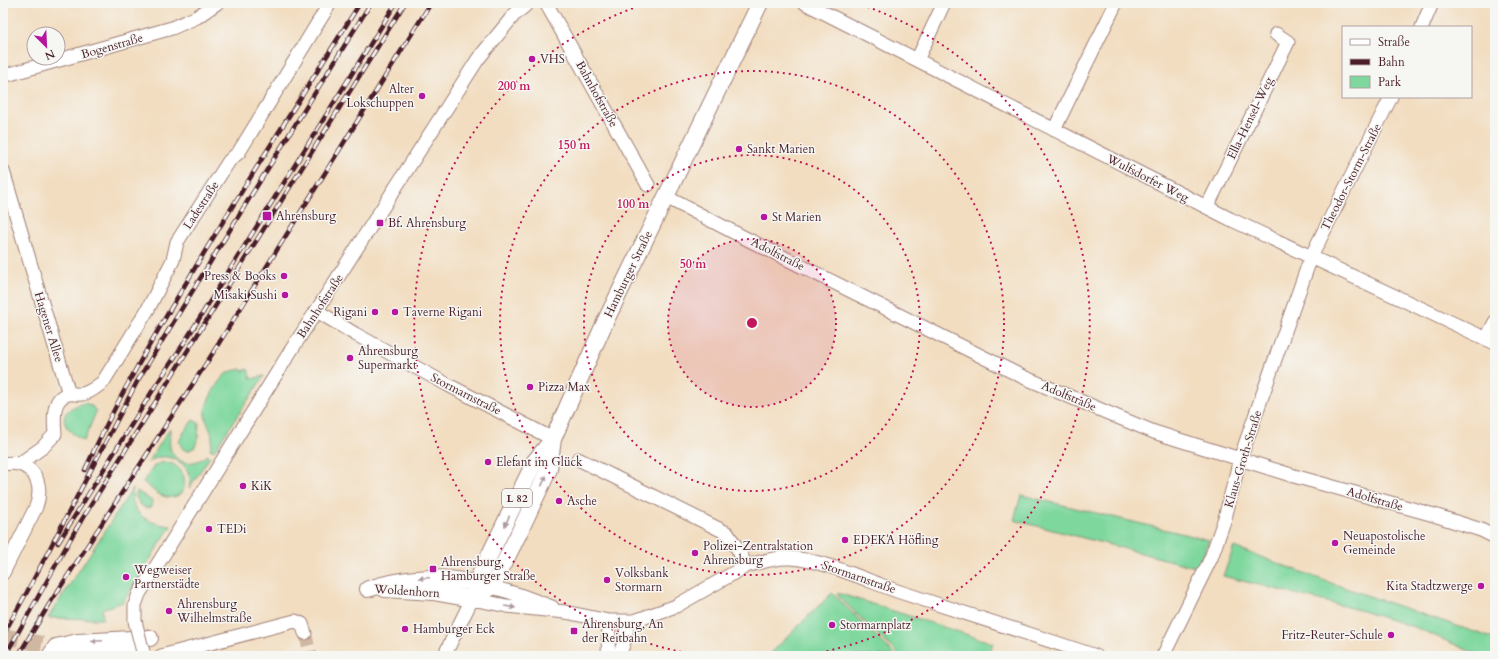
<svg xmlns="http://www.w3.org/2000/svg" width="1498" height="659" viewBox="0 0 1498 659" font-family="Cardo,serif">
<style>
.green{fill:#7ed79d;stroke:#647b64}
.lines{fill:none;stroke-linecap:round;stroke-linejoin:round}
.minor-tunnel{stroke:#d0b7a2;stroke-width:13;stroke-dasharray:13 6;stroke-linecap:butt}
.major-tunnel{stroke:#d0b7a2;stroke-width:16;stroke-dasharray:16 8;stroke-linecap:butt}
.minor-casing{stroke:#9e7e76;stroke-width:15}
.major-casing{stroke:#9e7e76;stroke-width:18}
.minor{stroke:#fff;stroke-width:13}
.major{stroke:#fff;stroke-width:16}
.rail-casing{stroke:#4a1f2b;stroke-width:4.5}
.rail{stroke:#f6f6f2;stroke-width:3;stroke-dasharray:9;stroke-linecap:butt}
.minor-bridge-casing{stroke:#9e7e76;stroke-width:15;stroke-linecap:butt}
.minor-bridge{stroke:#fff;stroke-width:13}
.oneway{fill:#ae9aa0}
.ring{fill:none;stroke:#c2185b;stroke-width:2;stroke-dasharray:2 4}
.poi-dot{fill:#b5179e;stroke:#f6f6f2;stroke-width:1.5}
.labels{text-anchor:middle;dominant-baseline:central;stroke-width:3;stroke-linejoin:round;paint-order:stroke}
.shield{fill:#f6f6f2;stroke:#7e6067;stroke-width:1}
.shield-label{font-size:11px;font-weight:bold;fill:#4a1f2b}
.street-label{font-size:12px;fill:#4a1f2b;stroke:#f6f6f2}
.poi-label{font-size:12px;fill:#4a1f2b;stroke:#f6f6f2;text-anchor:start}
.centre{fill:#c2185b;stroke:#f6f6f2;stroke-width:2}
.ring-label{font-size:12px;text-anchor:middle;font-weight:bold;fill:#c2185b;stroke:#f6f6f2;stroke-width:3;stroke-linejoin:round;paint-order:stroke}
</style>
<rect width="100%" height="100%" fill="#f6f6f2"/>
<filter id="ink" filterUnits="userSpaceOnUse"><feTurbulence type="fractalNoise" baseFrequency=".025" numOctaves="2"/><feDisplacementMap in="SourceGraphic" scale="8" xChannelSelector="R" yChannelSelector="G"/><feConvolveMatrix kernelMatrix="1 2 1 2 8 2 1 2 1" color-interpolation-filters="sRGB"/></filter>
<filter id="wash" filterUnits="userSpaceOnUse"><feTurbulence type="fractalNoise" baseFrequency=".012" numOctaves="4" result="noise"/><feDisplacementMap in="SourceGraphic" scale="16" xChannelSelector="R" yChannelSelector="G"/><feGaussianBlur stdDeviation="0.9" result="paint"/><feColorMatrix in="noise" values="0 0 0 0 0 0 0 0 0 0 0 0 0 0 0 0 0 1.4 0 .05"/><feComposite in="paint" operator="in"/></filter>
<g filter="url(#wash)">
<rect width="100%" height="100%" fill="#f2ddc0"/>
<path class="green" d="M 241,369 L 243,371 L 248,369 L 251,379 L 264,376 L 214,451 L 210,449 C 216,433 207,428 205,415 C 203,406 219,379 226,374 C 230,371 236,370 241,369 Z
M 85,403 L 92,406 L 96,412 L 84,441 C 79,437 72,434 68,429 C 57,414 72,406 85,403 Z
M 193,420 L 199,423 L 198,440 L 194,448 L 187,451 L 183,449 L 179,442 L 184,432 Z
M 170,428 C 170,435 169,442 170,448 C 176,466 195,466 207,455 L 210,457 L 189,488 C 196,465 166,447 148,463 Z
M 163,462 C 191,463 191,501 167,497 C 158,496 150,487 143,482 L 154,466 Z
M 133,488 C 128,514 149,524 171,526 L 123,602 L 102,609 L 103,619 L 48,618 Z
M 137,491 L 152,501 L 151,507 L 145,508 C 139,504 134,498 137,491 Z
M 1021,495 L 1209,540 L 1199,568 L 1014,520 Z
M 1234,547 L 1331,583 L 1495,639 L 1495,656 L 1481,656 L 1417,628 L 1359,610 L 1223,576 Z
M 832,593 L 896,656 L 768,656 Z
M 838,593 L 993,643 L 988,656 L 900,656 L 837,595 Z"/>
</g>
<g filter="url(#ink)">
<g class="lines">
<path class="minor-tunnel" d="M 305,633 L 311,656"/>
<path class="major-tunnel" d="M 3,636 L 56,647"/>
<g class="minor-casing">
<path id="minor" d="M 546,3 L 648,185
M 805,3 L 1230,219 L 1495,343
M 1422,27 L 1432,3
M 917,60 L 944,3
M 3,76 L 172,28 L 197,17 L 217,3
M 1054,130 L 1116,3
M 3,171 L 69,394
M 666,197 L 743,237 L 1021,376 L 1120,418 L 1154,432 L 1240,459 L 1294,476 L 1434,515 L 1481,530 L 1495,537
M 1207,207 L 1288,42 L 1276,34
M 317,311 L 355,334 L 448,385 L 553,439
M 1486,339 L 1495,322
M 578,459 L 727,533 L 739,551 L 746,566
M 3,464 C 32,459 45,482 36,507 L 3,573
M 19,464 L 43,447 L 55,434 C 54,421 51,397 69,394 C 73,393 78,395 82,394 C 90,393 96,387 103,382 L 148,309 L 173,260 L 177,242 L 229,161 L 239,152 L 330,3
M 492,587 L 520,595 L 552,607
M 135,621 L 135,605 L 139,594 L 290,352 L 478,59 L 514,15 L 528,3
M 161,656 L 295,621 L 302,624 L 305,633
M 444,656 L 472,599 L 507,606 L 565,612 L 609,621 L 634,621 L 676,606 L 746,566 C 760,562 776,557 790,558 C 824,560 865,580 897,591 C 964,613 1030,634 1096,656
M 608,656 L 609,621
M 618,656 C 624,646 627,633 627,621
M 1163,656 L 1211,558 L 1225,518 L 1240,459 L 1311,257 L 1391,97"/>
</g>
<g class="major-casing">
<path id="major" d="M 368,589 C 412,575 442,575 486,586
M 385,589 L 433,592 L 472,599
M 472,599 L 476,583 L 535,461 L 553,439 L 606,320 L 760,3
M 472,599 L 492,587 L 518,535 L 549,469 L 553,439
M 56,647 C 61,649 65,653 70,654 C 87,658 115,652 130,646
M 50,656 L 56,647 L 78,642 L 150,638"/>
</g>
<use href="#minor" class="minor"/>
<use href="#major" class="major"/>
<g class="rail-casing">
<path id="rail" d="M 85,470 C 115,403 151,341 189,278 C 244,185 303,95 360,3
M 58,543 L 153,390 L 184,343 L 396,3
M 3,635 L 27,592 L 138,380 L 247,202 L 371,3
M 5,656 L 76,529 L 405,3
M 18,656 L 50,603 L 209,359 L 431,3"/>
</g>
<use href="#rail" class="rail"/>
<g class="minor-bridge-casing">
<path id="minor-bridge" d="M 135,621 L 143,652"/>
</g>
<use href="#minor-bridge" class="minor-bridge"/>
</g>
<defs><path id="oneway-solid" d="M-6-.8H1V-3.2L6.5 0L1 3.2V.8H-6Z"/></defs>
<g class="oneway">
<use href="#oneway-solid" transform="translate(544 481) rotate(-65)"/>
<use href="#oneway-solid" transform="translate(507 521) rotate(115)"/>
<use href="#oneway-solid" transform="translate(424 578) rotate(178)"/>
<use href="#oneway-solid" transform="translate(510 607) rotate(9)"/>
<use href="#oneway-solid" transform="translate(97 641) rotate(177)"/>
</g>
</g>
<circle cx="752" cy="323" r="84" fill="#c2185b" fill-opacity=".12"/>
<g class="ring">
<circle cx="752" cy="323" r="84"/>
<circle cx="752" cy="323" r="168"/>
<circle cx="752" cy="323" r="252"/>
<path d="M705 656A336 336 0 0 1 648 3M856 3A336 336 0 0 1 799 656"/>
</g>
<g class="poi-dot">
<circle cx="532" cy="59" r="4"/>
<circle cx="422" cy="96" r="4"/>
<circle cx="739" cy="149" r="4"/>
<rect x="262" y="211" width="10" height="10" rx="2"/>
<circle cx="764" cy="217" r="4"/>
<rect x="376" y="219" width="8" height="8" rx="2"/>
<circle cx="284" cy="276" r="4"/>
<circle cx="285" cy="295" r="4"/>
<circle cx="375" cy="312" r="4"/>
<circle cx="395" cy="312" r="4"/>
<circle cx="350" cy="358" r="4"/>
<circle cx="530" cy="387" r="4"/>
<circle cx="488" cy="462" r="4"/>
<circle cx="243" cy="486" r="4"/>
<circle cx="559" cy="501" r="4"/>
<circle cx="209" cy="529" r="4"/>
<circle cx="845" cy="540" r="4"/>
<circle cx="1335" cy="543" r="4"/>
<circle cx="695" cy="553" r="4"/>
<rect x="429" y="565" width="8" height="8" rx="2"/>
<circle cx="126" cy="577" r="4"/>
<circle cx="607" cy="580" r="4"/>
<circle cx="1481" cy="586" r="4"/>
<circle cx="169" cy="611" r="4"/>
<circle cx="832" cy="625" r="4"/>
<circle cx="405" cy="629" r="4"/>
<rect x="570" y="627" width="8" height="8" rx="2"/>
<circle cx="1391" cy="635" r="4"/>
</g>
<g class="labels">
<rect class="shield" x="502" y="489" width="30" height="18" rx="3"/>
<g class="shield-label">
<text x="517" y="498">L 82</text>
</g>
<g class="street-label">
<text transform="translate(112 46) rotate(-16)">Bogenstraße</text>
<text transform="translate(597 94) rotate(61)">Bahnhofstraße</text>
<text transform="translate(1250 118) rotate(-64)">Ella-Hensel-Weg</text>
<text transform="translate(1351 177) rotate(-63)">Theodor-Storm-Straße</text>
<text transform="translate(1148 178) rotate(27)">Wulfsdorfer Weg</text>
<text transform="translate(201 205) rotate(-57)">Ladestraße</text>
<text transform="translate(778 254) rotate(27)">Adolfstraße</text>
<text transform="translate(628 274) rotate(-64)">Hamburger Straße</text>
<text transform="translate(320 306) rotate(-57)">Bahnhofstraße</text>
<text transform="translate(49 327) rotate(73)">Hagener Allee</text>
<text transform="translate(466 394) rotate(27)">Stormarnstraße</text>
<text transform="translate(1069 396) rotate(23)">Adolfstraße</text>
<text transform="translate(1243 459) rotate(-73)">Klaus-Groth-Straße</text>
<text transform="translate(1375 499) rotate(16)">Adolfstraße</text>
<text transform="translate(859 577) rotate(19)">Stormarnstraße</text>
<text transform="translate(407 591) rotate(4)">Woldenhorn</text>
</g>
<g class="poi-label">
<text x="540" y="59">VHS</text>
<text x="414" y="89" text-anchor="end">Alter<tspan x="414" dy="14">Lokschuppen</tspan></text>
<text x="747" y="149">Sankt Marien</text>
<text x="276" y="216">Ahrensburg</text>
<text x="772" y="217">St Marien</text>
<text x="388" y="223">Bf. Ahrensburg</text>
<text x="276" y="276" text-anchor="end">Press &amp; Books</text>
<text x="277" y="295" text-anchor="end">Misaki Sushi</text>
<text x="367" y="312" text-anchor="end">Rigani</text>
<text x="403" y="312">Taverne Rigani</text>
<text x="358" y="351">Ahrensburg<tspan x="358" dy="14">Supermarkt</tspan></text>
<text x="538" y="387">Pizza Max</text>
<text x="496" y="462">Elefant im Glück</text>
<text x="251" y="486">KiK</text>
<text x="567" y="501">Asche</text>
<text x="217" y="529">TEDi</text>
<text x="1343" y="536">Neuapostolische<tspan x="1343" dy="14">Gemeinde</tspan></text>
<text x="853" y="540">EDEKA Höfling</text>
<text x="703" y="546">Polizei-Zentralstation<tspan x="703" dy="14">Ahrensburg</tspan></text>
<text x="441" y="562">Ahrensburg,<tspan x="441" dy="14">Hamburger Straße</tspan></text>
<text x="134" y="570">Wegweiser<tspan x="134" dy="14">Partnerstädte</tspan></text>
<text x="615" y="573">Volksbank<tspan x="615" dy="14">Stormarn</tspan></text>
<text x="1473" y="586" text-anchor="end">Kita Stadtzwerge</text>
<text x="177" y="604">Ahrensburg<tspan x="177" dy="14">Wilhelmstraße</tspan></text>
<text x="582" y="624">Ahrensburg, An<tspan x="582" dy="14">der Reitbahn</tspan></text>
<text x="840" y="625">Stormarnplatz</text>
<text x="413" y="629">Hamburger Eck</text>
<text x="1383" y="635" text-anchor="end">Fritz-Reuter-Schule</text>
</g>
</g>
<circle cx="752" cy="323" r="6" class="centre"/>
<g class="ring-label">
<text x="514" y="90">200 m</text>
<text x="574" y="149">150 m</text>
<text x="633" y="208">100 m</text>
<text x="693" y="268">50 m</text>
</g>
<rect width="1498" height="659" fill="none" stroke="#f6f6f2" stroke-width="16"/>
<rect x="1342" y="26" width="130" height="72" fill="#f6f6f2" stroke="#b1a0a2"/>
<rect x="1350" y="39" width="20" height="6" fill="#ffffff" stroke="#b1a0a2"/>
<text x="1378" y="46" font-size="12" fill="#4a1f2b">Straße</text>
<rect x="1350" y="59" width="20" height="6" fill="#4a1f2b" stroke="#b1a0a2"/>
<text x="1378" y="66" font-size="12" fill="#4a1f2b">Bahn</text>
<rect x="1350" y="76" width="20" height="12" fill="#7ed79d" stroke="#b1a0a2"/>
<text x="1378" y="86" font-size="12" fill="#4a1f2b">Park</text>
<g transform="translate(46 46) rotate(156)"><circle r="19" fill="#f6f6f2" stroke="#b1a0a2"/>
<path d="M0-3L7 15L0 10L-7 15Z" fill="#b5179e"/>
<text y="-6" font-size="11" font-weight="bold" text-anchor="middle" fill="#4a1f2b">N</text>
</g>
</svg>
